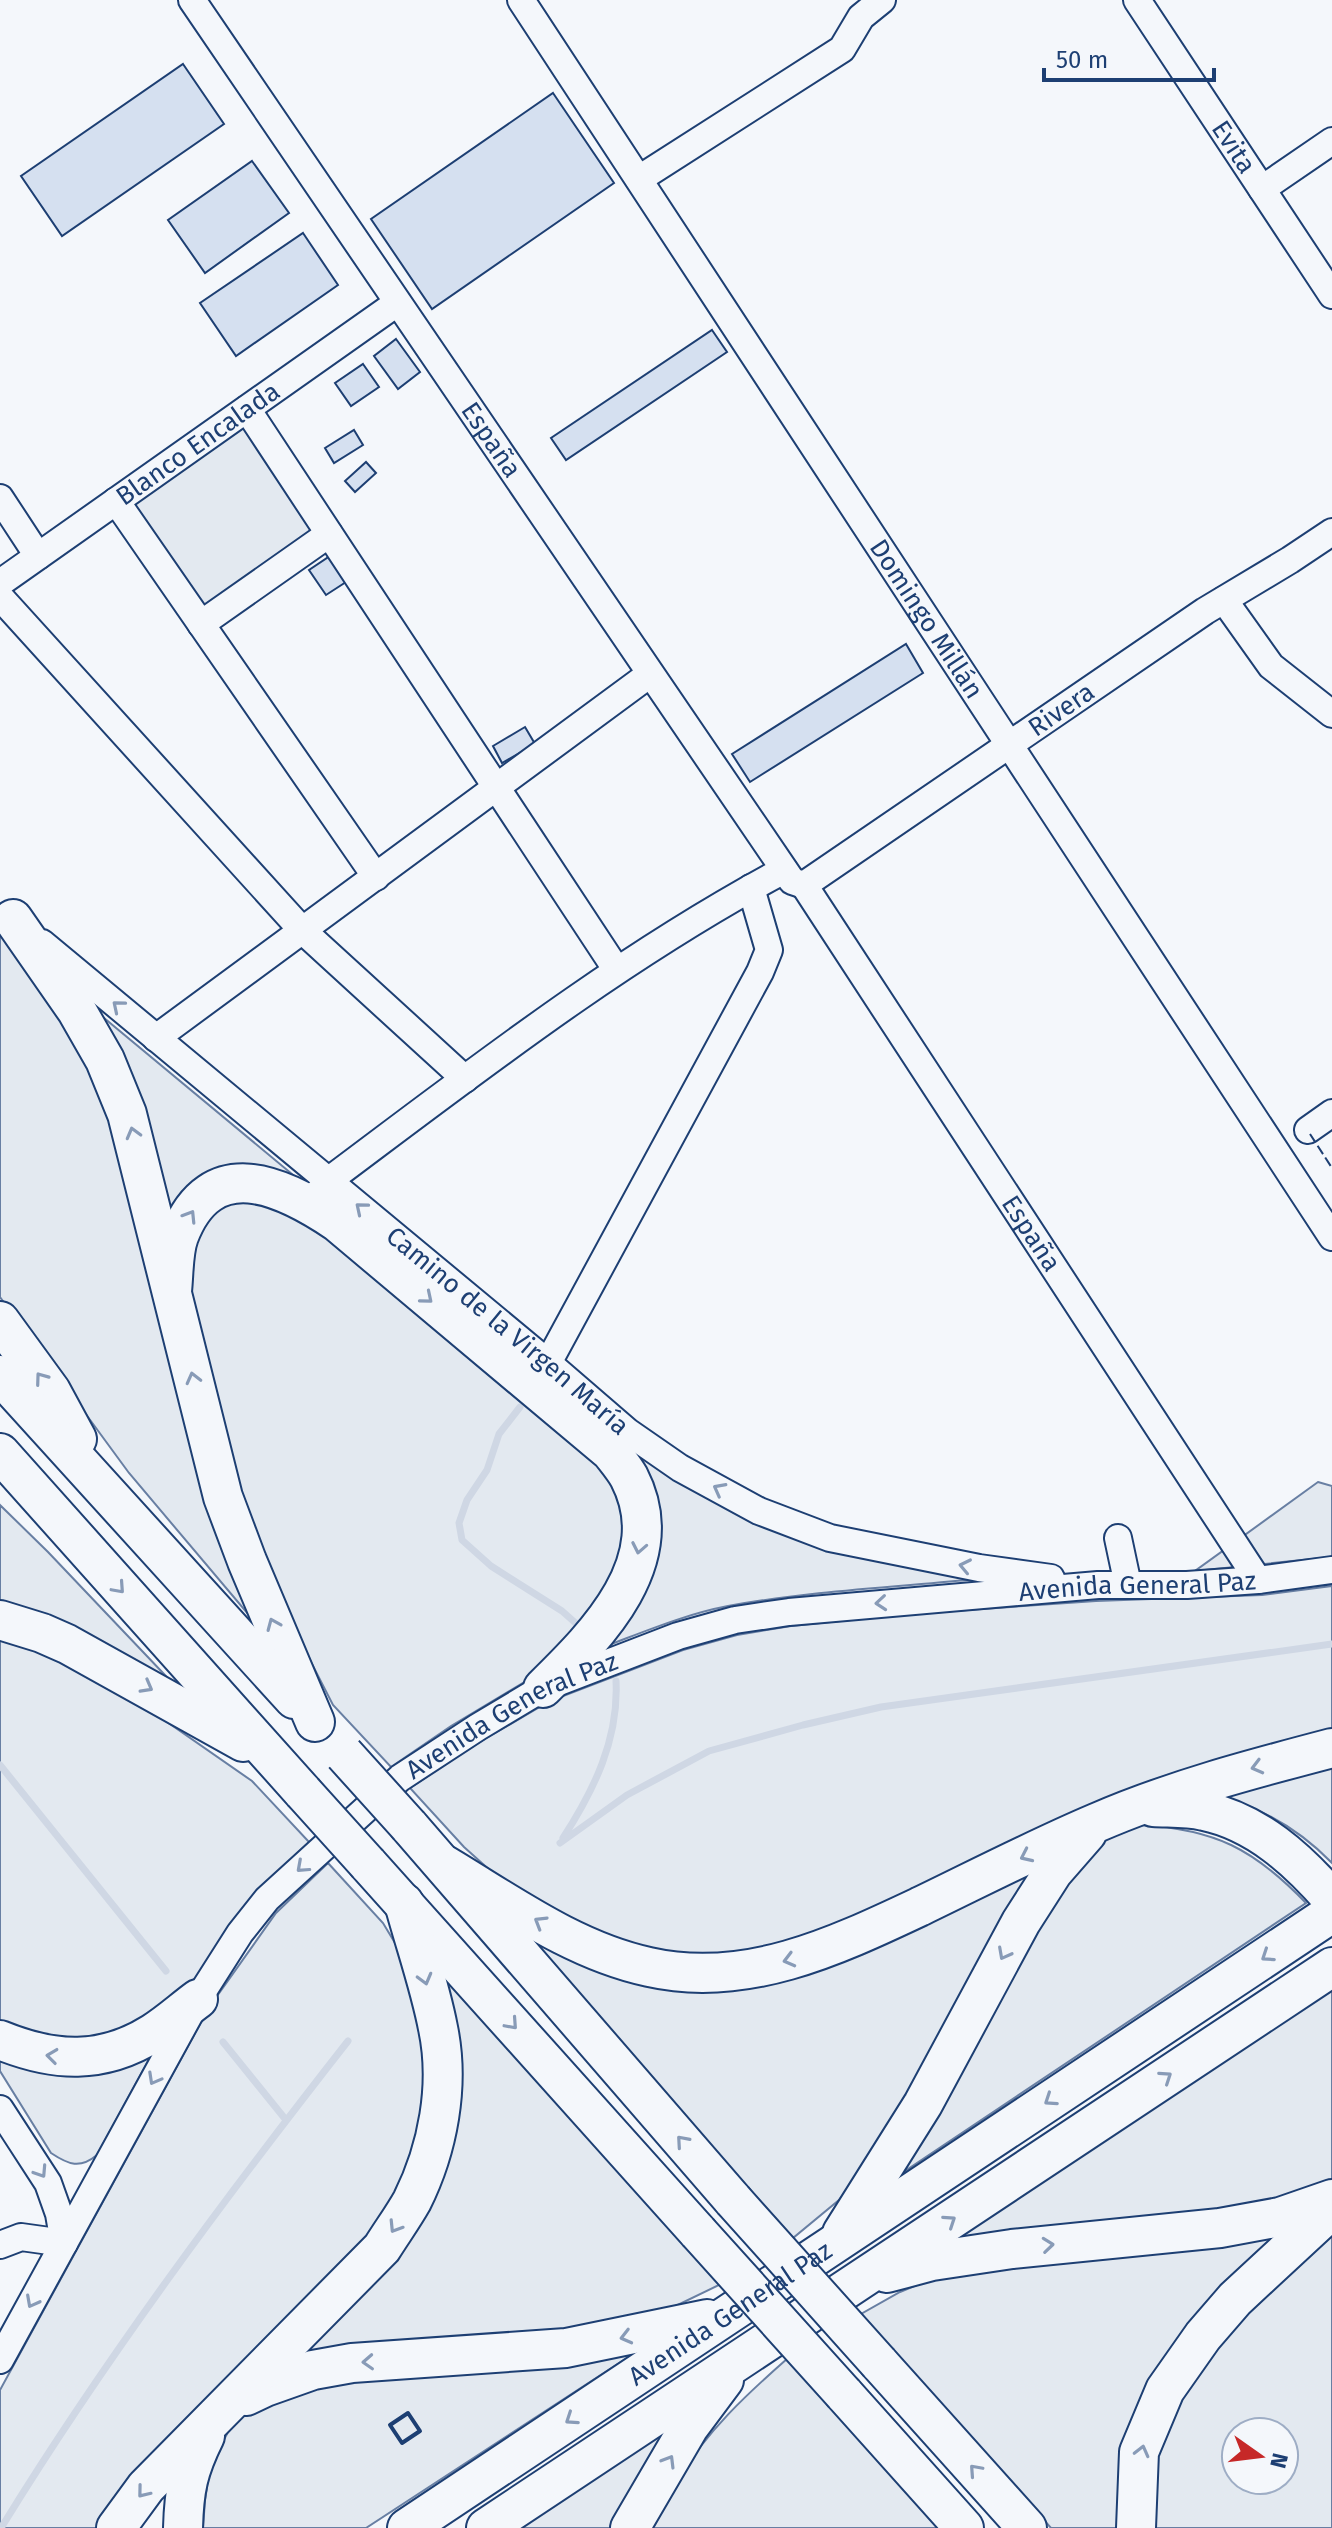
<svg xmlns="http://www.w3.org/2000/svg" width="1332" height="2528" viewBox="0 0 1332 2528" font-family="'Fira Sans',sans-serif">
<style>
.green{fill:#e3e9f0;stroke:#687fa3;stroke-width:2;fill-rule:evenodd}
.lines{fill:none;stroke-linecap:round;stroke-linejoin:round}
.stream{stroke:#cfd7e4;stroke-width:7}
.building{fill:#d5e0f0;stroke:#1d3f73;stroke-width:2}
.minor-casing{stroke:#1d3f73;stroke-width:30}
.highway-casing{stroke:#1d3f73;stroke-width:42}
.minor{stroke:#f4f7fb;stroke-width:26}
.highway{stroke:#f4f7fb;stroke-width:38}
.highway-bridge-casing{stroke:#1d3f73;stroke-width:42;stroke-linecap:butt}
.highway-bridge{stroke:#f4f7fb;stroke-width:38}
.fence{stroke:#1d3f73;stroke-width:2;stroke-dasharray:10 4;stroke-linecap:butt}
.wall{stroke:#1d3f73;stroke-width:4}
.oneway{stroke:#889bb7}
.labels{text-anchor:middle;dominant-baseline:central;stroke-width:6;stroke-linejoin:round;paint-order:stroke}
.street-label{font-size:26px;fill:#1d3f73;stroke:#f4f7fb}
</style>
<rect width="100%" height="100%" fill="#f4f7fb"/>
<path class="green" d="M 247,425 L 320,530 L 203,613 L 130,507 Z
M 0,926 L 95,1064 L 276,1647 L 129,1473 L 0,1297 Z
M 86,1003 L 310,1189 L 265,1171 L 165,1224 Z
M 247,1196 L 302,1211 L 600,1460 L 627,1509 L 615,1587 L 536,1675 L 451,1726 L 391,1767 L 333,1705 L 255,1553 L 184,1288 L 201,1216 Z
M 634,1453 L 677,1480 L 978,1579 C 895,1587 810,1591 728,1606 C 686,1614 646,1631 606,1646 L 625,1620 Z
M 1318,1482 L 1332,1486 L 1332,1557 L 1195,1571 Z
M 0,1505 L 48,1552 L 202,1714 L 0,1608 Z
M 1332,1586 L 1332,1740 L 788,1947 L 697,1960 L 606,1943 L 503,1882 L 464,1847 L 410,1788 L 466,1750 L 550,1701 L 683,1650 L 737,1635 L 791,1626 L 910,1614 L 1096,1601 L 1262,1595 Z
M 0,1633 L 98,1674 L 252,1781 L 309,1842 L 256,1893 L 188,1989 L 148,2021 L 72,2046 L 0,2024 Z
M 1332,1762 L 1332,1863 C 1298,1828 1257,1805 1210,1794 Z
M 1140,1825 C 1215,1829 1254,1849 1306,1903 L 887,2183 L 1031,1930 L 1102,1840 Z
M 1050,1857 L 875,2155 L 839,2200 L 793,2238 L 500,1909 L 703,1985 Z
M 328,1863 L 383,1923 L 401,1953 L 419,2005 L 427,2116 L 383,2227 L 100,2528 L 0,2528 L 0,2390 L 210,2006 L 276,1913 Z
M 437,1965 L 721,2284 L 659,2314 L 629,2323 L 281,2368 L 408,2235 Z
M 1332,1984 L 1332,2183 L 1304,2198 L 931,2252 Z
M 154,2050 L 97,2155 C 80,2169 69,2165 51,2153 L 0,2071 L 0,2058 Z
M 1297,2224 L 1226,2289 L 1124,2528 L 1051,2528 L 861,2314 L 900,2292 L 951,2271 Z
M 1332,2227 L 1332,2528 L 1149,2528 L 1152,2458 L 1176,2397 L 1210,2346 ZM 1236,2432 L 1284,2432 L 1284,2480 L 1236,2480 Z
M 639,2350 L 366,2528 L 203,2528 L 205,2500 L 209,2474 L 219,2449 L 228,2432 L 243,2416 L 264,2401 L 340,2378 Z
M 788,2358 L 941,2528 L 653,2528 C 662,2511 670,2494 679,2478 C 707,2431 747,2394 788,2358 Z
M 682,2417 L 616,2528 L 512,2528 Z"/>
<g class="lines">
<path class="stream" d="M 520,1407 L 499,1434 L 487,1470 L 467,1500 L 459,1523 L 462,1540 L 491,1566 L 562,1611 L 580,1627
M 0,1765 L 166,1971
M 563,1838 C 594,1790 619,1739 616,1681
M 560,1843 L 627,1795 L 709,1751 L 803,1725 L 881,1707 L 1332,1644
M 223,2042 L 286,2120
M 1,2528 C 105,2359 225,2198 348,2041"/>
</g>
<path class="building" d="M 183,64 L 224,124 L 62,236 L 21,176 Z
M 553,93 L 614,183 L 432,309 L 371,219 Z
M 252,161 L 289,213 L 205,273 L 168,220 Z
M 303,233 L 338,285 L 236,356 L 200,303 Z
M 712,330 L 727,352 L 566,460 L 551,438 Z
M 396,339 L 420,372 L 398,389 L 374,356 Z
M 363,364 L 379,387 L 351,406 L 335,383 Z
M 354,430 L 363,445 L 334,463 L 325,448 Z
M 366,462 L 376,473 L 355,492 L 345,481 Z
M 330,556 L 346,582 L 326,595 L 309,570 Z
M 906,644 L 923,673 L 750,782 L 732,754 Z
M 525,727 L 535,744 L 502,763 L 493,746 Z"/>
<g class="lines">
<g class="minor-casing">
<g id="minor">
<path id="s1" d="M 192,0 L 792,881 L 804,885 L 1205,611 L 1290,560 L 1332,532"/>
<path id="s2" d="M 521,0 L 1332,1237"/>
<path id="s3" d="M 1137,0 L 1332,295"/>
<path d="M 639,179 L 842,49 L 861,17 L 882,0"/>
<path d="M 1262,189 L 1332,141"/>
<path d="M 247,409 L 616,969"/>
<path d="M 0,498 L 38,556"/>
<path d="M 116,501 L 376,877"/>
<path id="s4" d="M 0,583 L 397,303"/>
<path d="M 0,597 L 302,930 L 465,1079"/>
<path d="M 1224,600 L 1271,666 L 1332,714"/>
<path d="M 201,624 L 329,534"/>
<path id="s5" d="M 804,885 L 1258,1580"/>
<path id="s6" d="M 42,943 L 548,1363 L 628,1432 L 680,1468 L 759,1511 L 830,1538 L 979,1568 L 1051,1578"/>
<path d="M 156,1038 L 650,674"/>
<path d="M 1308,1130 L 1332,1113"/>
<path d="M 318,1193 L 328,1181 C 475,1071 621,957 784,870"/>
<path d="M 548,1363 L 760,972 L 769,950 L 751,888"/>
<path d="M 1118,1538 L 1128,1585"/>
<path d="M 0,2109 L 48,2183 L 59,2214 L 64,2243"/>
<path d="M 0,2245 L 21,2237 L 64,2243"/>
<path id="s7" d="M 0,2360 L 198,1999 L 240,1933 L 267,1899 L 400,1778 L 478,1727 L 543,1688 L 678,1636 L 735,1620 L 789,1612 L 1098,1585 L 1187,1585 L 1258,1580 L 1332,1570"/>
</g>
</g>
<g class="highway-casing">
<g id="highway">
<path d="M 13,919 L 77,1011 L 105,1060 L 127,1114 L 223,1497 L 247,1561 L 315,1722"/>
<path d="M 172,1291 C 174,1273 173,1252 179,1236 C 211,1152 282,1185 337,1222 L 611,1452 C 617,1460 624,1468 629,1477 C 672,1560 598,1634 543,1688"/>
<path d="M 0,1321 L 51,1391 L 77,1439"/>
<path d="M 0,1375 L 294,1699"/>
<path d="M 0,1453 L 303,1792"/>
<path d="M 0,1620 L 42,1633 L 67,1644 L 243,1742"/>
<path d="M 1153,1807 C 1170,1808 1188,1807 1204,1811 C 1257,1822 1298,1860 1332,1899"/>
<path d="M 409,1826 L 733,2200"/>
<path d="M 368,1864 L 698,2232"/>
<path d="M 445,1865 C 510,1904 574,1951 649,1967 C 746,1989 836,1946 921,1906 C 979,1878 1037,1848 1096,1823 C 1172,1790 1252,1769 1332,1748"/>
<path d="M 0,2040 C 54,2062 102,2065 153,2033 C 169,2023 183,2010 198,1999"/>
<path d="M 842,2233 L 923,2104 L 1021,1922 L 1053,1872 L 1087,1833"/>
<path d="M 887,2273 L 932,2261 L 1012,2249 L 1220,2228 L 1280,2217 L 1332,2199"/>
<path d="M 879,2363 L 1027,2528"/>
<path d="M 844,2394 L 964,2528"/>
<path d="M 246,2396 L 265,2387 L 313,2370 L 352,2363 L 566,2348 L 707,2319"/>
<path d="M 116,2528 L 146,2487 L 382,2248 C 392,2232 403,2217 412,2201 C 438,2149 450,2085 438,2028 C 430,1986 415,1944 404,1903"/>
<path d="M 183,2528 C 184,2490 188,2470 205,2436"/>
<path id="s8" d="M 407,2528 L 1332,1913"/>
<path d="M 486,2528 L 1332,1967"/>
<path d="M 630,2528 L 689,2427 L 724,2380"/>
<path d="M 1136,2528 L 1139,2452 L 1165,2390 L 1203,2336 L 1235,2299 L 1332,2209"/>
</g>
</g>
<use href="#minor" class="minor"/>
<use href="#highway" class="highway"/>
<g class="highway-bridge-casing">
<path id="highway-bridge" d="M 344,1754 L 409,1826
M 303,1792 L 368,1864
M 733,2200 L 879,2363
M 698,2232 L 844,2394"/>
</g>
<use href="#highway-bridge" class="highway-bridge"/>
<path class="fence" d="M 1310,1134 L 1332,1168"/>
<path class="wall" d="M 408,2413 L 420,2431 L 402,2443 L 390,2425 Z"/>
</g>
<defs><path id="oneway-chevron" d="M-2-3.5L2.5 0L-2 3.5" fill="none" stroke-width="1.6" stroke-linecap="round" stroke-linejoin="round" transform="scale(2)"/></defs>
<g class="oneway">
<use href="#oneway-chevron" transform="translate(118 1006) rotate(-140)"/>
<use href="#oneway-chevron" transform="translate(133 1133) rotate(-105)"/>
<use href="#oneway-chevron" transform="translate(361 1208) rotate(-140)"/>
<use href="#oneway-chevron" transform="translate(190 1216) rotate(-58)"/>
<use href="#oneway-chevron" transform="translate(427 1298) rotate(40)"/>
<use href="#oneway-chevron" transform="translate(41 1378) rotate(-126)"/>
<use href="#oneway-chevron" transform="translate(193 1378) rotate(-104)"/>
<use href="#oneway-chevron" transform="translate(719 1489) rotate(-152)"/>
<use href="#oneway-chevron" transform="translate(639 1548) rotate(101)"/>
<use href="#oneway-chevron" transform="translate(965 1566) rotate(-168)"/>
<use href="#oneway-chevron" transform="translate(119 1588) rotate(48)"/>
<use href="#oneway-chevron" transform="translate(881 1603) rotate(175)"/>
<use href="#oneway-chevron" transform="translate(273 1624) rotate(-113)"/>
<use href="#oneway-chevron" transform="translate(147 1687) rotate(29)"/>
<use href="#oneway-chevron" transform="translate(1257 1767) rotate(165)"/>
<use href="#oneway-chevron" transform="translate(1026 1856) rotate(155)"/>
<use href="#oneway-chevron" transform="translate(302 1867) rotate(138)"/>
<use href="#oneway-chevron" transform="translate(540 1922) rotate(-149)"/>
<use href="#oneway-chevron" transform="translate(1004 1954) rotate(118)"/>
<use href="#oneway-chevron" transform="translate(1267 1956) rotate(146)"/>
<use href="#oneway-chevron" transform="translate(789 1960) rotate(165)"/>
<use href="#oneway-chevron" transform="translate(425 1979) rotate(75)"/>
<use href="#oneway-chevron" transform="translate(512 2024) rotate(48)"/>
<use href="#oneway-chevron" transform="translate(52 2056) rotate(-173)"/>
<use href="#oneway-chevron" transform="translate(1166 2077) rotate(-34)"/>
<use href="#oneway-chevron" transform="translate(154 2079) rotate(119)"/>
<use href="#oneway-chevron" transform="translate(1050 2100) rotate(146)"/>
<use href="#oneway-chevron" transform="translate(682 2141) rotate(-131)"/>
<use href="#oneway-chevron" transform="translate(41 2172) rotate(57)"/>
<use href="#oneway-chevron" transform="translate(950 2221) rotate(-34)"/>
<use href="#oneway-chevron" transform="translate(395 2227) rotate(122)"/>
<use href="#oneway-chevron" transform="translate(1048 2245) rotate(-6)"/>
<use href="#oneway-chevron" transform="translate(32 2302) rotate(118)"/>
<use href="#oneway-chevron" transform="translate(626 2337) rotate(166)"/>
<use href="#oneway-chevron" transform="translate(368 2362) rotate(177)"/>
<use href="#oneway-chevron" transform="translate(571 2419) rotate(146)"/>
<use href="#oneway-chevron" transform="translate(1142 2451) rotate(-76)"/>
<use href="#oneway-chevron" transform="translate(669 2461) rotate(-59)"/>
<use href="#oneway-chevron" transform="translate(975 2470) rotate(-132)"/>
<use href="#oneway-chevron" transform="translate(143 2492) rotate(129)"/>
</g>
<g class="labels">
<g class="street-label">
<text stroke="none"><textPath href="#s3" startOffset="176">Evita</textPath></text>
<text stroke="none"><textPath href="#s1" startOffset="532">España</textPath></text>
<text stroke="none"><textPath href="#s4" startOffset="242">Blanco Encalada</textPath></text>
<text stroke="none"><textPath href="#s2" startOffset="740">Domingo Millán</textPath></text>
<text stroke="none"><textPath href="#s1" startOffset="1390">Rivera</textPath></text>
<text stroke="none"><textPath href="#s5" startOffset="416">España</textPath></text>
<text stroke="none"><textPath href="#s6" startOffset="606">Camino de la Virgen María</textPath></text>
<text stroke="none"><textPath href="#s7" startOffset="1490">Avenida General Paz</textPath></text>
<text stroke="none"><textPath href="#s7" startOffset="842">Avenida General Paz</textPath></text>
<text stroke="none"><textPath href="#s8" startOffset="388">Avenida General Paz</textPath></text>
</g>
</g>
<g transform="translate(1260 2456) rotate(104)"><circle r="38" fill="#f4f7fb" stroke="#9eadc5" stroke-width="2"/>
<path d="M0-6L14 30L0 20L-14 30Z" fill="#c62828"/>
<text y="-12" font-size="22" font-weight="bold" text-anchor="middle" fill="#1d3f73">N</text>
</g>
<path d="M1044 68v12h170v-12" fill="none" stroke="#1d3f73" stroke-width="4"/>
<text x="1056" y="68" font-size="24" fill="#1d3f73" stroke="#f4f7fb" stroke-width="6" paint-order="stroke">50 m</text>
</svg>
